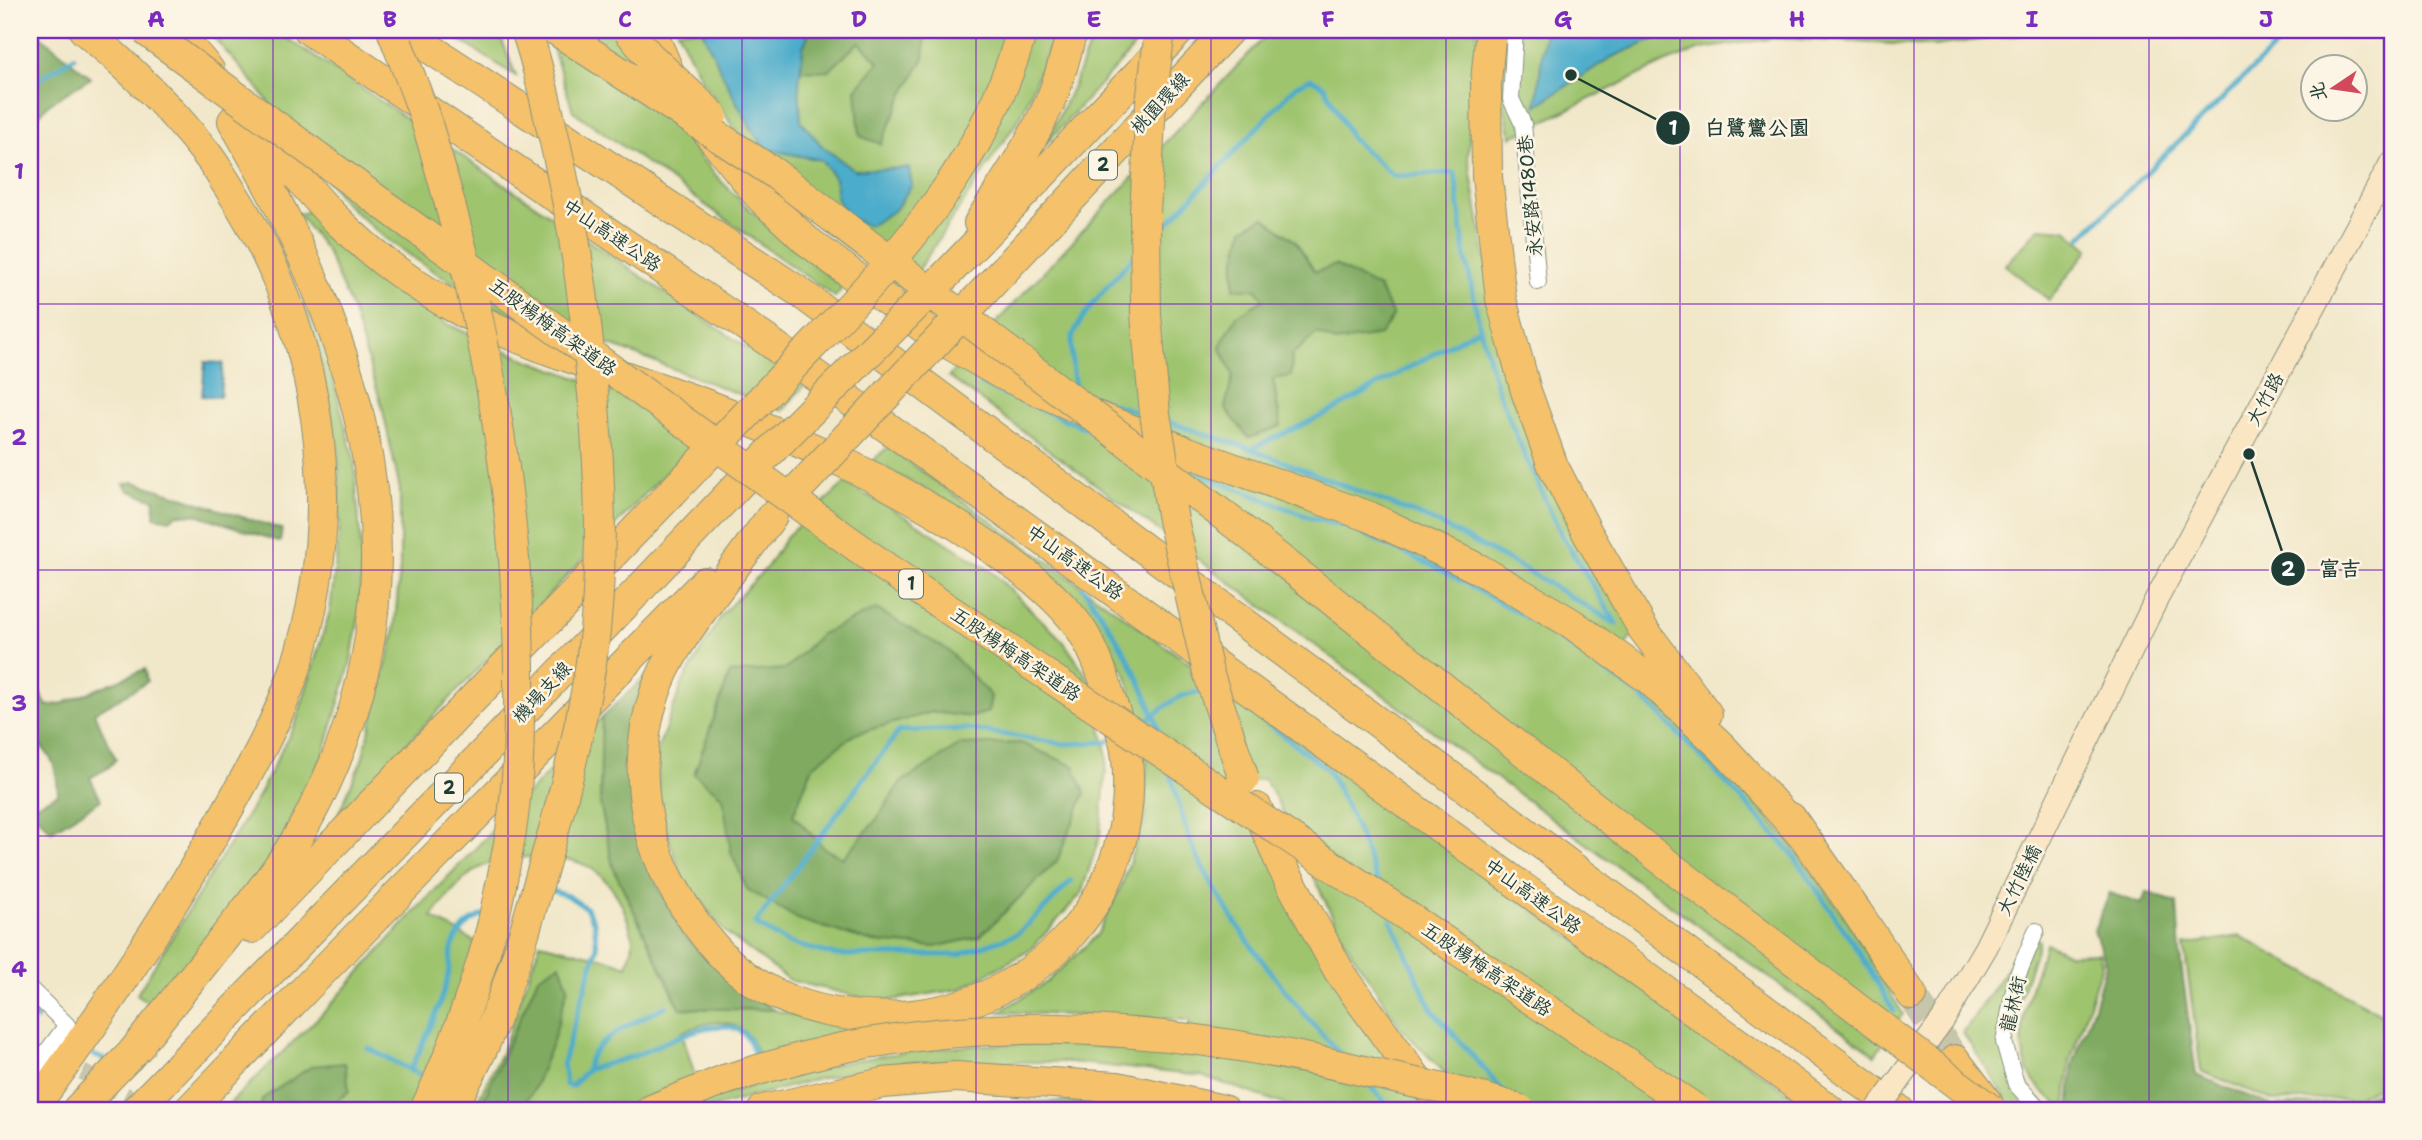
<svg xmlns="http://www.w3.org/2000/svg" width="2422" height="1140" viewBox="0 0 2422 1140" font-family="'Shantell Sans','LXGW WenKai TC',sans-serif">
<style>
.green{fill:#9fc46e;stroke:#5f8051;stroke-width:2}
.forest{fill:#7faa61;stroke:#4f744a;stroke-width:2}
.water{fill:#4caccb;stroke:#367480;stroke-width:2}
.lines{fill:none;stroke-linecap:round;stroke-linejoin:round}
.stream{stroke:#4caccb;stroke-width:5}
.street-tunnel{stroke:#c7c5ab;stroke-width:16;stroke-dasharray:16 8;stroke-linecap:butt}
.highway-tunnel{stroke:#c7c5ab;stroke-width:30;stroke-dasharray:30 15;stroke-linecap:butt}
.street-casing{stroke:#88927e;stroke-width:18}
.secondary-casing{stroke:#88927e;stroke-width:25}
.highway-casing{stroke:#88927e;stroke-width:32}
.street{stroke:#fff;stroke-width:16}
.secondary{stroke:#fbe6c4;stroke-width:23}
.highway{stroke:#f5c16b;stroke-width:30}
.secondary-bridge-casing{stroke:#88927e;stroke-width:25;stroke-linecap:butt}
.highway-bridge-casing{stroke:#88927e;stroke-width:32;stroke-linecap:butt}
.secondary-bridge{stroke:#fbe6c4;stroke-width:23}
.highway-bridge{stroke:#f5c16b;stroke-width:30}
.grid{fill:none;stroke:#7b2cbf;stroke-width:2;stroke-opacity:0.55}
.labels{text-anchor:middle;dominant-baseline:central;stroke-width:5;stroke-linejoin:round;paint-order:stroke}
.shield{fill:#fcf5e5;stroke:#617469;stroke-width:2}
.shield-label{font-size:18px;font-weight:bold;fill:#1f3d34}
.street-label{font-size:19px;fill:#1f3d34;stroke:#fcf5e5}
.leader{fill:none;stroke:#1f3d34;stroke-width:2.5}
.callout-dot{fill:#1f3d34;stroke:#fcf5e5;stroke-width:2.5}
.mark-label{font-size:21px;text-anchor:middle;font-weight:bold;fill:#fff}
.callout-label{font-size:21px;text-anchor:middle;font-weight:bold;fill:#1f3d34;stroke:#fcf5e5;stroke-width:5;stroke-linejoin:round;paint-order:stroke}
.neatline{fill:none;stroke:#7b2cbf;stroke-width:2.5}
.grid-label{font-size:23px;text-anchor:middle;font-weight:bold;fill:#7b2cbf}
</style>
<rect width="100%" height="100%" fill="#fcf5e5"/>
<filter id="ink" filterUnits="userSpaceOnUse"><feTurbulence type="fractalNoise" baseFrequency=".0143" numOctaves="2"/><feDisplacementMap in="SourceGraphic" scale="14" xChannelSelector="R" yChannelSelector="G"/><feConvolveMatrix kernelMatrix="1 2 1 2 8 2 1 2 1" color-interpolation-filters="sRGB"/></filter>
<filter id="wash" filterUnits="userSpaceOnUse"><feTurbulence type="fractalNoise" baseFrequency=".00686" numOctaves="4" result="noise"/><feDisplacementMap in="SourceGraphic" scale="28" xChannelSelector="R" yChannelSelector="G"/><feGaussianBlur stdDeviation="1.57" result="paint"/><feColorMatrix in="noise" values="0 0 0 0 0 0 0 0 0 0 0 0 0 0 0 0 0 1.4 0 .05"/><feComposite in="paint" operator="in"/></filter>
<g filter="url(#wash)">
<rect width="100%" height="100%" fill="#f1e7c9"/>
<path class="green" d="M 207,30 L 275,30 L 804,386 L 783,411 L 619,348 L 508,314 L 433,271 L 385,238 L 343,201 L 254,83 Z
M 444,30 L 498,30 L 516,76 Z
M 547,30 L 640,30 C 644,45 647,62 653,77 C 688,167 769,228 843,287 L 835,297 L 573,111 Z
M 677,30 L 1052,30 L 1050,46 L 1022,114 L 905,290 L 808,218 L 777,192 L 702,80 Z
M 1095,30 L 1137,30 L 1134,47 L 1045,145 L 1074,84 Z
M 1271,30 L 1478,30 L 1468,156 L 1497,325 L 1635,632 L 1623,648 L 1089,404 L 975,345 Z
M 1506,30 L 2050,30 L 1934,46 L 1775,38 L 1701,49 L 1664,63 L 1511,137 L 1501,93 Z
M 310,211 L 353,260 L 447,324 L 520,357 L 626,396 L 712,424 L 337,817 L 362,760 L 394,634 L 400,567 L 400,490 L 382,406 L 352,309 L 326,250 L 298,214 Z
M 2039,228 L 2066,230 L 2089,249 L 2049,300 L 2005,265 Z
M 302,296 L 326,353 L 354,459 L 362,561 L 359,616 L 350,665 L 323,756 L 281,843 L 219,928 L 151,1005 L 137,994 L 254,804 L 296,722 L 330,611 L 340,526 L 338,449 L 319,351 Z
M 960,362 L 1423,552 L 1577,642 L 1643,690 L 1723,769 L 1786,837 L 1847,920 L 1903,1014 L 1875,1055 L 949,377 Z
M 888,447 L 1812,1110 L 1481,1110 L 1401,1028 L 1344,940 L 1275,797 L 1264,779 L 1233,782 L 1431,1110 L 1301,1110 L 1202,1076 L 1071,1062 L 904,1062 L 813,1080 L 704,1110 L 685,1110 C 715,1094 747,1087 780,1078 C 877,1051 980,1040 1081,1045 C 1118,1047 1156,1053 1192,1056 L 1189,1020 L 999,1012 L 1047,982 L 1097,935 L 1122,884 L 1145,817 L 1147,763 L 1127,676 L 1094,620 L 1050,575 L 959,508 L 872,461 Z
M 845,483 L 908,518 L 991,571 L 1063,641 L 1091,682 L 1107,756 L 1100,835 L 1081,894 L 1030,950 L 960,989 L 880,1002 L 789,980 L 724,931 L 681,875 L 660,812 L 657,751 L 683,682 L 723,613 L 767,567 L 787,536 Z
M 602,717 L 600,802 L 613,867 L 680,1008 L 774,1010 L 807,1018 L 901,1028 L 760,1058 C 756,1050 752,1038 746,1033 C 727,1015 703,1023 682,1032 L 696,1080 L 652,1095 L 622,1110 L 473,1110 L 503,1049 L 540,943 L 607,959 L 627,966 C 636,940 634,939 626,915 C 620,898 609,882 595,871 C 570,852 514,854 485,865 C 464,874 445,899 432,917 L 477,943 L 413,1110 L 223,1110 L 327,1009 L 417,909 Z
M 2029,935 L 2039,941 C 2025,985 1995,1045 2029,1087 C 2036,1096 2045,1103 2053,1110 L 2014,1110 L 1963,1033 Z
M 2240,936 L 2392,1020 L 2392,1081 L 2355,1098 L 2274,1101 L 2201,1071 L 2184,945 Z
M 2046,943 L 2069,954 L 2099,953 L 2102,964 L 2070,1062 L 2065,1110 C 2055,1101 2040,1091 2033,1080 C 2008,1041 2032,983 2046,943 Z"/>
<path class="forest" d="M 810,30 L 925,30 L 924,58 L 901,99 L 881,144 L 860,136 L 856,89 L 879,62 L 859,42 L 829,71 L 801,70 L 803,47 Z
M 38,34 L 91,78 L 50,103 L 30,125 L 30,36 Z
M 1264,217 L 1296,242 L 1315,272 L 1335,265 L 1379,288 L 1393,316 L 1380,335 L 1335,342 L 1317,333 L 1292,355 L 1291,376 L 1273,379 L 1281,426 L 1249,438 L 1225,408 L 1233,375 L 1220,346 L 1237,316 L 1263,300 L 1257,289 L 1234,289 L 1234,267 L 1243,229 Z
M 133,482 C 183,496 231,515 282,529 L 280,542 L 199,515 L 177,514 L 170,520 L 154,517 L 155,500 L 129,491 L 124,484 Z
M 876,609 L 948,650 L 991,696 L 988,712 L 971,717 L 932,712 L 855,734 L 813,766 L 793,815 L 825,849 L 843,858 L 877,819 L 900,783 L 960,745 L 1021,743 L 1074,766 L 1085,793 L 1057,861 L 979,937 L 934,947 L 873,942 L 800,920 L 747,889 L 731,852 L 723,797 L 694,774 L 730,673 L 786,669 L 821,634 Z
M 145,669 L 147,682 L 94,713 L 116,759 L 108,768 L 90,778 L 101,800 L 51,831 L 30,808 L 58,794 C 57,765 52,754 30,736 L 30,675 L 47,706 L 64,703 Z
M 650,672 L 649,868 L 682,933 L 728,979 L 774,1010 L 680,1008 L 613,867 L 600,802 L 602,717 Z
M 2147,892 L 2177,903 L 2180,956 L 2196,1075 L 2273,1106 L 2355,1102 L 2392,1086 L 2392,1110 L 2069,1110 L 2073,1064 L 2094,1006 L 2106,964 L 2094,930 L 2110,893 L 2141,904 Z
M 560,964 L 568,987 L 553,1041 L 533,1091 L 519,1110 L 479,1110 L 538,977 Z
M 345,1063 L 349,1091 L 325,1110 L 261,1110 L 262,1099 L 312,1066 Z
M 907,1099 L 1084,1102 L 1137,1110 L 848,1110 Z"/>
<path class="water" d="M 702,30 L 810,30 L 803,47 L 799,83 L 801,121 L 822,146 L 854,170 L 909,168 L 912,185 L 895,210 L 869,226 L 848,218 L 836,196 L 836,180 L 821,160 L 765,149 C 739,112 721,71 702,30 Z
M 1545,30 L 1676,30 L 1610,58 L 1536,106 Z
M 205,362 L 223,363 L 220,397 L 202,396 Z"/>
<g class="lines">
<path class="stream" d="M 30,85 L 74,57
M 1155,237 L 1296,86 L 1311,79 L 1324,86 L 1352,139 L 1394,176 L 1455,173 L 1464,249 L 1480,328 L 1326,414 L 1251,449 L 1431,520 L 1521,567 L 1616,624
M 2081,237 L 2292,30
M 1480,328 L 1498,391 L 1525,456 L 1562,536 L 1615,621
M 981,384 L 1090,430
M 1075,389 C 1073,373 1070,355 1072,339 C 1076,319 1120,272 1135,255
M 1089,396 L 1146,415
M 1165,421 L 1251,449
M 1180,466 L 1311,518 L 1351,528 L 1441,570 L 1537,623 L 1641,696 L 1718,774 L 1791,852 L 1854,944 L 1894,1011
M 1083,588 C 1116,635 1146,682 1161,738
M 1226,695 L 1230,695 L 1328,770 L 1352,817 L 1379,885
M 1139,725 C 1164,711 1174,691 1206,692
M 1170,772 C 1179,804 1187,839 1203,868 C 1239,935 1288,998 1340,1054
M 1071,881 L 1041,912 L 1017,934 L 958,955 L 835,955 L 788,943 L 755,924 L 899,731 L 968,729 L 1064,744 L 1107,742 L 1112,739
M 547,889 L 568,896 L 586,908 L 594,922 L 597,948 L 563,1062 L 566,1085 L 572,1086 L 587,1070
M 1391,920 L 1431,1008 L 1504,1092
M 666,1006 C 643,1018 588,1040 587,1070 C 602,1065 618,1061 634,1056 C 661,1046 715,1013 742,1032 C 751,1038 753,1051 757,1061
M 30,1012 L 37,1019
M 368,1048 L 430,1080
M 93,1055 L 106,1060
M 410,1071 C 424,1041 439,1012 447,980 C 450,968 449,954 454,943 C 460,930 471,918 485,915
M 1368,1084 L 1392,1110"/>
</g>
</g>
<g filter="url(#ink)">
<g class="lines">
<path class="street-tunnel" d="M 61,1061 L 147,1106"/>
<path class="highway-tunnel" d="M 1912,995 L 1955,1060"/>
<g class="street-casing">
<path id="street" d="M 1515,30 L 1511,99 L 1523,124 L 1538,282
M 2036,931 L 2016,979 L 2004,1042 L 2016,1084 L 2040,1110
M 30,989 L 67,1025 L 30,1074"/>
</g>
<g class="secondary-casing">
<path id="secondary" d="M 1894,1087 L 1943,1020 L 1986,947 L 2156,600 L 2392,162"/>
</g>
<g class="highway-casing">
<path id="highway" d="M 175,30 L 209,70
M 309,30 L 768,341 L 1830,1110
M 402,30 L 798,291 L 1899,1110
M 651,30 L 671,77
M 1491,30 L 1486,81 L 1487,177 L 1501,299 L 1526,391 L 1553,466 L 1588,534 L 1643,629 L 1707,714
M 239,105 C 270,142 299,181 333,216 C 366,250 406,280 448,304 C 530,350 621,373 708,405 C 802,441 894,482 978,539 C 1013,563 1063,598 1085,636 C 1096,655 1104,677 1110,698 C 1116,715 1123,733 1126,751 C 1145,891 1039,1007 901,1016 C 852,1019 805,1012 761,986 C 723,964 694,925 673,887 C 641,830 633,756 655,693 C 667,657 690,627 712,597 C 732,570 752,543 772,516
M 706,130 L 759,196 L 806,240 L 932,334 L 1001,374 L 1091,414 L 1185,451 L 1370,517 L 1479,569 L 1571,623 L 1649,679 L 1722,747 L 1801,834
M 979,223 C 1003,184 1031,145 1050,102 C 1060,79 1066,54 1072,30
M 947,274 L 1180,30
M 977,299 L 1229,30
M 1257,808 L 1282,866 L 1339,971 L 1417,1079 L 1452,1110
M 1791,818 L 1857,912 L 1912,995
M 252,928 L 704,459
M 128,1058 C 160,1018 192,978 224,938 C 254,899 286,861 309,817 C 439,573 362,345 233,121
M 1955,1060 L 1987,1102
M 32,1110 C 100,1017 165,921 222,820 C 249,772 277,723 295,670 C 348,508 321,330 230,189 C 222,177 215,164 206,153 C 170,107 129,67 84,30
M 77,1110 L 140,1045
M 136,1110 L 503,733 L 759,463
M 189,1110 L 311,983 L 705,582
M 425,1110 C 454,1049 474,992 492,927
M 449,1110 C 485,1055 506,993 525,930
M 651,1110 L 724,1080
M 763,1110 L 883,1083 L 955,1077 L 1117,1087 L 1223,1110"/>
</g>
<use href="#street" class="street"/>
<use href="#secondary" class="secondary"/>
<use href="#highway" class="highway"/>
<g class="secondary-bridge-casing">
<path id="secondary-bridge" d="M 1877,1110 L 1894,1087"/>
</g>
<g class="highway-bridge-casing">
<path id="highway-bridge" d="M 145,30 L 403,219 L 885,567 L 1697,1110
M 392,30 C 405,64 420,99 430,134 C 482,307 517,484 519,665 C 519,712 520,761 514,808 C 510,848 500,888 492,927
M 556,30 L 774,173 L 1248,534 L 1658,857 L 1991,1110
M 628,30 L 649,56 L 712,115
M 1160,30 L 1151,103 L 1145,213 L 1146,315 L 1155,414 L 1173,520 L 1208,672 L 1244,779
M 704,459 C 741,420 778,382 815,343 C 905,250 987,159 1022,30
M 759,463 L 947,274
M 797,490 L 977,299
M 525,930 C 551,842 577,754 591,663 C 604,574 601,483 593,394 C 586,309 574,225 555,142 C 546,105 539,66 526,30
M 724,1080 C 772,1066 819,1051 868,1043 C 1040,1013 1213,1034 1381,1075 C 1427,1086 1475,1094 1520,1110"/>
</g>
<use href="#secondary-bridge" class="secondary-bridge"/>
<use href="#highway-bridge" class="highway-bridge"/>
</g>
</g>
<path class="grid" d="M 273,30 L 273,1110M 508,30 L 508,1110M 742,30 L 742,1110M 976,30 L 976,1110M 1211,30 L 1211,1110M 1446,30 L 1446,1110M 1680,30 L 1680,1110M 1914,30 L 1914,1110M 2149,30 L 2149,1110M 30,304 L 2392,304M 30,570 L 2392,570M 30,836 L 2392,836"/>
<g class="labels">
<g class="shield">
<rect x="1089" y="150.5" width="28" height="29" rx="5"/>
<rect x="899" y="569.5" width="24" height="29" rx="5"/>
<rect x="435" y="773.5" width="28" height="29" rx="5"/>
</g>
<g class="shield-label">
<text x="1103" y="165">2</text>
<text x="911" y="584">1</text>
<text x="449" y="788">2</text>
</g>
<g class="street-label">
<text transform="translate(1160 103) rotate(-47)">桃園環線</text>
<text transform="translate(1530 196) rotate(-95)">永安路1480巷</text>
<text transform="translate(612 235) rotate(34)">中山高速公路</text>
<text transform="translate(553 327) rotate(36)">五股楊梅高架道路</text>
<text transform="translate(2265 399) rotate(-62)">大竹路</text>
<text transform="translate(1075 562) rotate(36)">中山高速公路</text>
<text transform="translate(1016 654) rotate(34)">五股楊梅高架道路</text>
<text transform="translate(542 692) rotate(-47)">機場支線</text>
<text transform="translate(2019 880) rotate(-64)">大竹陸橋</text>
<text transform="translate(1533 896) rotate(36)">中山高速公路</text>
<text transform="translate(1487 969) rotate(34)">五股楊梅高架道路</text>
<text transform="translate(2013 1004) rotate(-77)">龍林街</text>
</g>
</g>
<path class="leader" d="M1571 75L1673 128M2249 454L2288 569"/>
<g class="callout-dot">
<circle cx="1571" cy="75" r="7"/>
<circle cx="2249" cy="454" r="7"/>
<circle cx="1673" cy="128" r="18"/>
<circle cx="2288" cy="569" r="18"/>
</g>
<g class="mark-label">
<text x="1673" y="135">1</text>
<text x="2288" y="576">2</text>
</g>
<g class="callout-label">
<text x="1757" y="135">白鷺鸞公園</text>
<text x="2340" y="576">富吉</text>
</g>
<rect width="2422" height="1140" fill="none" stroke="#fcf5e5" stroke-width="77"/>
<g transform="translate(2334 88) rotate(257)"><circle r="33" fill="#fcf5e5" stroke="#a4ab9e" stroke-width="2"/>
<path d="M0-5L12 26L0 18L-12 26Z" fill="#d1495b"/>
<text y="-10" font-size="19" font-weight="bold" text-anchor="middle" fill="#1f3d34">北</text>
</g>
<rect x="38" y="38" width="2346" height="1064" class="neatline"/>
<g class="grid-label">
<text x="156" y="27">A</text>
<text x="390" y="27">B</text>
<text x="625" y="27">C</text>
<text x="859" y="27">D</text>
<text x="1094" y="27">E</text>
<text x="1328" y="27">F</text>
<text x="1563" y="27">G</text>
<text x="1797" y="27">H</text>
<text x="2032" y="27">I</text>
<text x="2266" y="27">J</text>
<text x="19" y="179">1</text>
<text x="19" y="445">2</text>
<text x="19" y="711">3</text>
<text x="19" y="977">4</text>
</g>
</svg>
